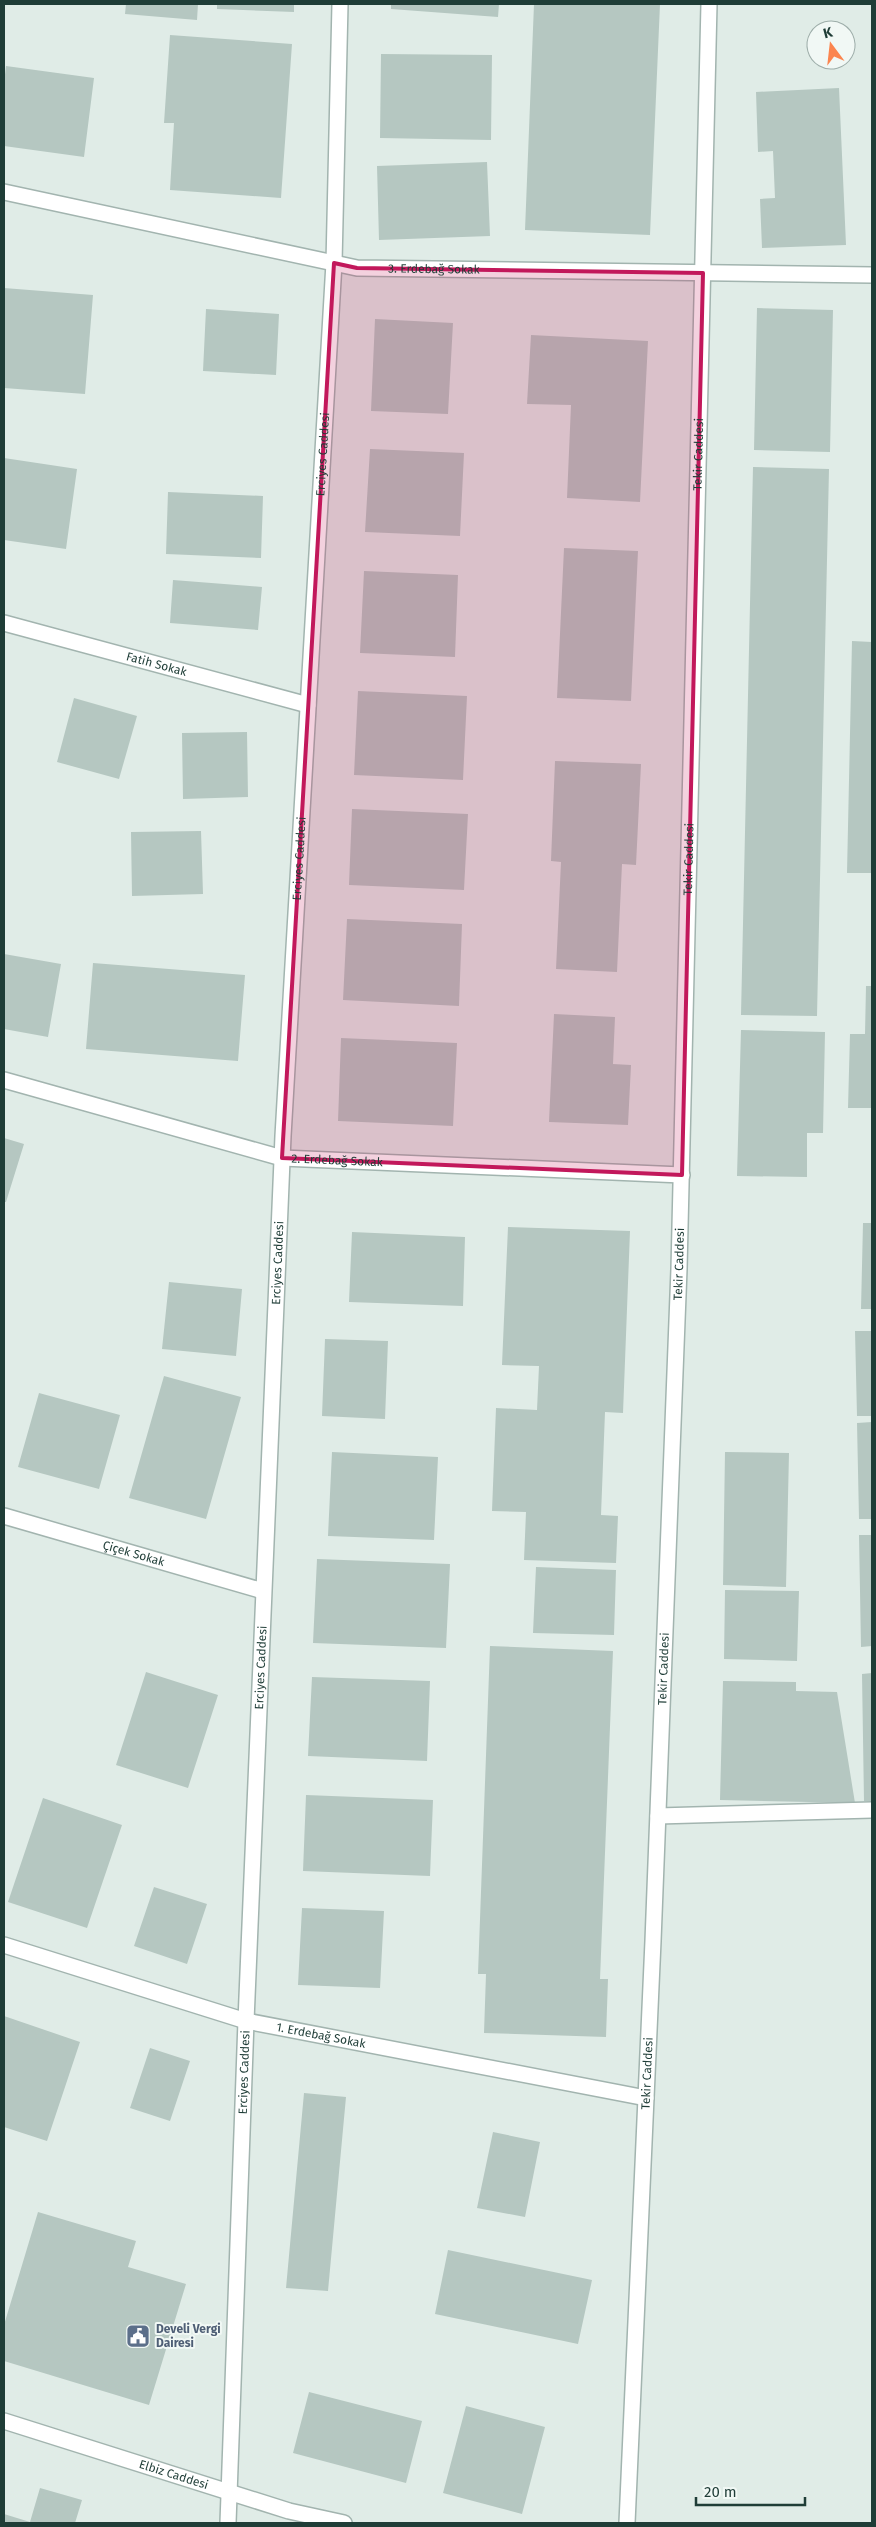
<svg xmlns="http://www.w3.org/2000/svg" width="876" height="2527" viewBox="0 0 876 2527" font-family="'Fira Sans',sans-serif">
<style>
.building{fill:#b5c7c1}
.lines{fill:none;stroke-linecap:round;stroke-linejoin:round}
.minor-casing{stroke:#a2b4af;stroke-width:18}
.tertiary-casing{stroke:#a2b4af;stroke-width:18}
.minor{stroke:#fff;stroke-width:15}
.tertiary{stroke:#fff;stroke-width:15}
.marked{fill:#c2185b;fill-opacity:0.2;stroke:#c2185b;stroke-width:4;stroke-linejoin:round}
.labels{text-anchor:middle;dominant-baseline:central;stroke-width:4;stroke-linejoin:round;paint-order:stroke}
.street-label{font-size:12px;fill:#1f3d37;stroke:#f1f8f5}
.service-label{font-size:12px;font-weight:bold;fill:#4e5e75;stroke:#f1f8f5;text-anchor:start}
</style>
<rect width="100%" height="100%" fill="#e0ece7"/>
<path class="building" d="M 126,4 L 198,4 L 197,20 L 125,14 Z
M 217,4 L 294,4 L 294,12 L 217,9 Z
M 391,4 L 499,4 L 498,17 L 391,9 Z
M 534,4 L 660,4 L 650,235 L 525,230 Z
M 170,35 L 292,44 L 281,198 L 170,190 L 174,123 L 164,123 Z
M 381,54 L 492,55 L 491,140 L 380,138 Z
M 6,66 L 94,78 L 84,157 L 4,146 L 4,83 Z
M 839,88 L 846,245 L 762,248 L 760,199 L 775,198 L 773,151 L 758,152 L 756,92 Z
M 487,162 L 490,236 L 379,240 L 377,166 Z
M 4,288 L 93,295 L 85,394 L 4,388 Z
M 757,308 L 833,310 L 830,452 L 754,450 Z
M 206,309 L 279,314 L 276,375 L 203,371 Z
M 375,319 L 453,323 L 448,414 L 371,411 Z
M 531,335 L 648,341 L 640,502 L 567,498 L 571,405 L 527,404 Z
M 370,449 L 464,453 L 460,536 L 365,532 Z
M 4,458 L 77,469 L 66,549 L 4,540 Z
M 753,467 L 829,469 L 817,1016 L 741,1015 Z
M 168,492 L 263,496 L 261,558 L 166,554 Z
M 564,548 L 638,551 L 631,701 L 557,698 Z
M 364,571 L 458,575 L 455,657 L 360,653 Z
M 173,580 L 262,587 L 258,630 L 170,623 Z
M 852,641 L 872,642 L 872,873 L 847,873 Z
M 358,691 L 467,696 L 463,780 L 354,775 Z
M 74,698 L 137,716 L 119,779 L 57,762 Z
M 247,732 L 248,797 L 183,799 L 182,733 Z
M 555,761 L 641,764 L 636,865 L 622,864 L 617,972 L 556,969 L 561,862 L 551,861 Z
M 352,809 L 468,814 L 464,890 L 349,885 Z
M 201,831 L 203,894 L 132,896 L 131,832 Z
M 347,919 L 462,924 L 459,1006 L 343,1000 Z
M 4,954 L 61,964 L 48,1037 L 4,1029 Z
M 93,963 L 245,975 L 238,1061 L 86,1049 Z
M 866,986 L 872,986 L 872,1108 L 848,1108 L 850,1034 L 865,1034 Z
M 554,1014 L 615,1017 L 613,1064 L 631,1065 L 628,1125 L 549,1122 Z
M 741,1030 L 825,1032 L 823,1133 L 807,1133 L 807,1177 L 737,1176 Z
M 341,1038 L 457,1043 L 453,1126 L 338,1121 Z
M 4,1138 L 24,1144 L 6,1202 L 4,1202 Z
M 863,1223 L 872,1223 L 872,1309 L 861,1309 Z
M 508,1227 L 630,1231 L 623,1413 L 605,1412 L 601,1515 L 618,1516 L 616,1563 L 524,1560 L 526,1512 L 492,1511 L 496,1408 L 537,1410 L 539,1366 L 502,1365 Z
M 352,1232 L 465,1237 L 463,1306 L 349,1302 Z
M 169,1282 L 242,1289 L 236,1356 L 162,1349 Z
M 855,1331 L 872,1331 L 872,1416 L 857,1416 Z
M 325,1339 L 388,1341 L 385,1419 L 322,1416 Z
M 164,1376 L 241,1397 L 206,1519 L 129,1498 Z
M 39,1393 L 120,1415 L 99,1489 L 18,1467 Z
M 872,1422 L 872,1519 L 859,1519 L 857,1423 Z
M 332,1452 L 438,1457 L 434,1540 L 328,1536 Z
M 725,1452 L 789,1453 L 786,1587 L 723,1585 Z
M 859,1535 L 872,1535 L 872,1646 L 861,1647 Z
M 317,1559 L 450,1564 L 446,1648 L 313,1643 Z
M 536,1567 L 616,1570 L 614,1635 L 533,1633 Z
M 725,1590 L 799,1591 L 797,1661 L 724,1659 Z
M 490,1646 L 613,1651 L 600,1979 L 608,1979 L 606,2037 L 484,2033 L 486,1974 L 478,1974 Z
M 146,1672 L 218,1695 L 188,1788 L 116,1765 Z
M 872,1673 L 872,1801 L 864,1801 L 862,1674 Z
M 312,1677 L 430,1681 L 427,1761 L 308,1756 Z
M 723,1681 L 796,1682 L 796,1691 L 837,1692 L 855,1803 L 720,1800 Z
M 306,1795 L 433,1800 L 430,1876 L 303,1871 Z
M 43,1798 L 122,1825 L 87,1928 L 8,1902 Z
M 154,1887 L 207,1904 L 187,1964 L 134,1946 Z
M 302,1908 L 384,1911 L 380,1988 L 298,1985 Z
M 4,2016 L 80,2042 L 47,2141 L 4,2127 Z
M 150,2048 L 190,2061 L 170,2121 L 130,2108 Z
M 304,2093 L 346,2097 L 328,2291 L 286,2288 Z
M 493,2132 L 540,2142 L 525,2217 L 477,2208 Z
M 38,2212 L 136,2241 L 128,2267 L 186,2284 L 149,2405 L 4,2361 L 4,2325 Z
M 448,2250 L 592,2280 L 578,2344 L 435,2314 Z
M 309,2392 L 422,2421 L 406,2483 L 293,2453 Z
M 466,2406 L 545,2427 L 522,2514 L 443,2493 Z
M 40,2488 L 82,2500 L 75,2523 L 4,2523 L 4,2514 L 30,2522 Z"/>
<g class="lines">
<g class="minor-casing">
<g id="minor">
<path id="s1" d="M 4,192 L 357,268 L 872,275"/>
<path id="s2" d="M 4,623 L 308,705"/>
<path id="s3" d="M 4,1080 L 282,1158 L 682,1175"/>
<path id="s4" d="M 4,1516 L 263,1591"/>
<path d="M 658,1816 L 872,1810"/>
<path id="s5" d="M 4,1945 L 246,2021 L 646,2098"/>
<path id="s6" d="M 228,2523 L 246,2021 L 283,1136 L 334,263 L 340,4"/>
<path id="s7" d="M 627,2523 L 653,1941 L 679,1269 L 709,4"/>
</g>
</g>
<g class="tertiary-casing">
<g id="tertiary">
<path id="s8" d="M 4,2421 L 289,2511 L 344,2523"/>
</g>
</g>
<use href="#minor" class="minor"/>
<use href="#tertiary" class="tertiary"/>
</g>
<path class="marked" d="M 334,263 L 357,268 L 703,273 L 682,1175 L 282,1158 Z"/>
<defs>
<g id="civic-square" transform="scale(1.25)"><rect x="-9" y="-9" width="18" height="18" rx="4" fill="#5c6f8a" stroke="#f1f8f5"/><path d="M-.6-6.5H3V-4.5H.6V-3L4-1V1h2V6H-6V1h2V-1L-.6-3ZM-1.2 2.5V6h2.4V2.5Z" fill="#fff"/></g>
</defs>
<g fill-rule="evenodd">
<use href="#civic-square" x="138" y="2336"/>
</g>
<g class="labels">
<g class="street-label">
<text stroke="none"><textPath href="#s1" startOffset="438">3. Erdebağ Sokak</textPath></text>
<text stroke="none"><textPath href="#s6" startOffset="2071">Erciyes Caddesi</textPath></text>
<text stroke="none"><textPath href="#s7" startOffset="2070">Tekir Caddesi</textPath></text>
<text stroke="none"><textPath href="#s2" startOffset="158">Fatih Sokak</textPath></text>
<text stroke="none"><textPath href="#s6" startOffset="1666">Erciyes Caddesi</textPath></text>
<text stroke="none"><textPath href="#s7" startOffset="1665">Tekir Caddesi</textPath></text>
<text stroke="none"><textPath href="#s3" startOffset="344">2. Erdebağ Sokak</textPath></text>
<text stroke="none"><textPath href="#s6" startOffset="1261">Erciyes Caddesi</textPath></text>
<text stroke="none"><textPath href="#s7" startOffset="1260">Tekir Caddesi</textPath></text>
<text stroke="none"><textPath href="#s4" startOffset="135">Çiçek Sokak</textPath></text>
<text stroke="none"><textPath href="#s6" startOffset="856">Erciyes Caddesi</textPath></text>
<text stroke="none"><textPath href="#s7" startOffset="855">Tekir Caddesi</textPath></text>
<text stroke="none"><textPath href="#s5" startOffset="330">1. Erdebağ Sokak</textPath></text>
<text stroke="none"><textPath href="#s6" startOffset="451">Erciyes Caddesi</textPath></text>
<text stroke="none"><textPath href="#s7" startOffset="450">Tekir Caddesi</textPath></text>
<text stroke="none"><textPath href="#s8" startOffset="178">Elbiz Caddesi</textPath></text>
</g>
<g class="service-label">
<text x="156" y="2329">Develi Vergi<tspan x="156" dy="14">Dairesi</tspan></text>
</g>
</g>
<rect width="876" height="2527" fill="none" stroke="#1f3d37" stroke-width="10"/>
<g transform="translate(831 45) rotate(345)"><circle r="24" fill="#f1f8f5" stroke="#9dada9"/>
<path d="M0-4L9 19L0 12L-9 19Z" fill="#fb854f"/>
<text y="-8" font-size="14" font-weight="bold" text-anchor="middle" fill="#1f3d37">K</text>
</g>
<path d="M696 2497v8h109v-8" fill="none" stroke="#1f3d37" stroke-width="2.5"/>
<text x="704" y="2497" font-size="15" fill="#1f3d37" stroke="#f1f8f5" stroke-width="4" paint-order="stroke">20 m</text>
</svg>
